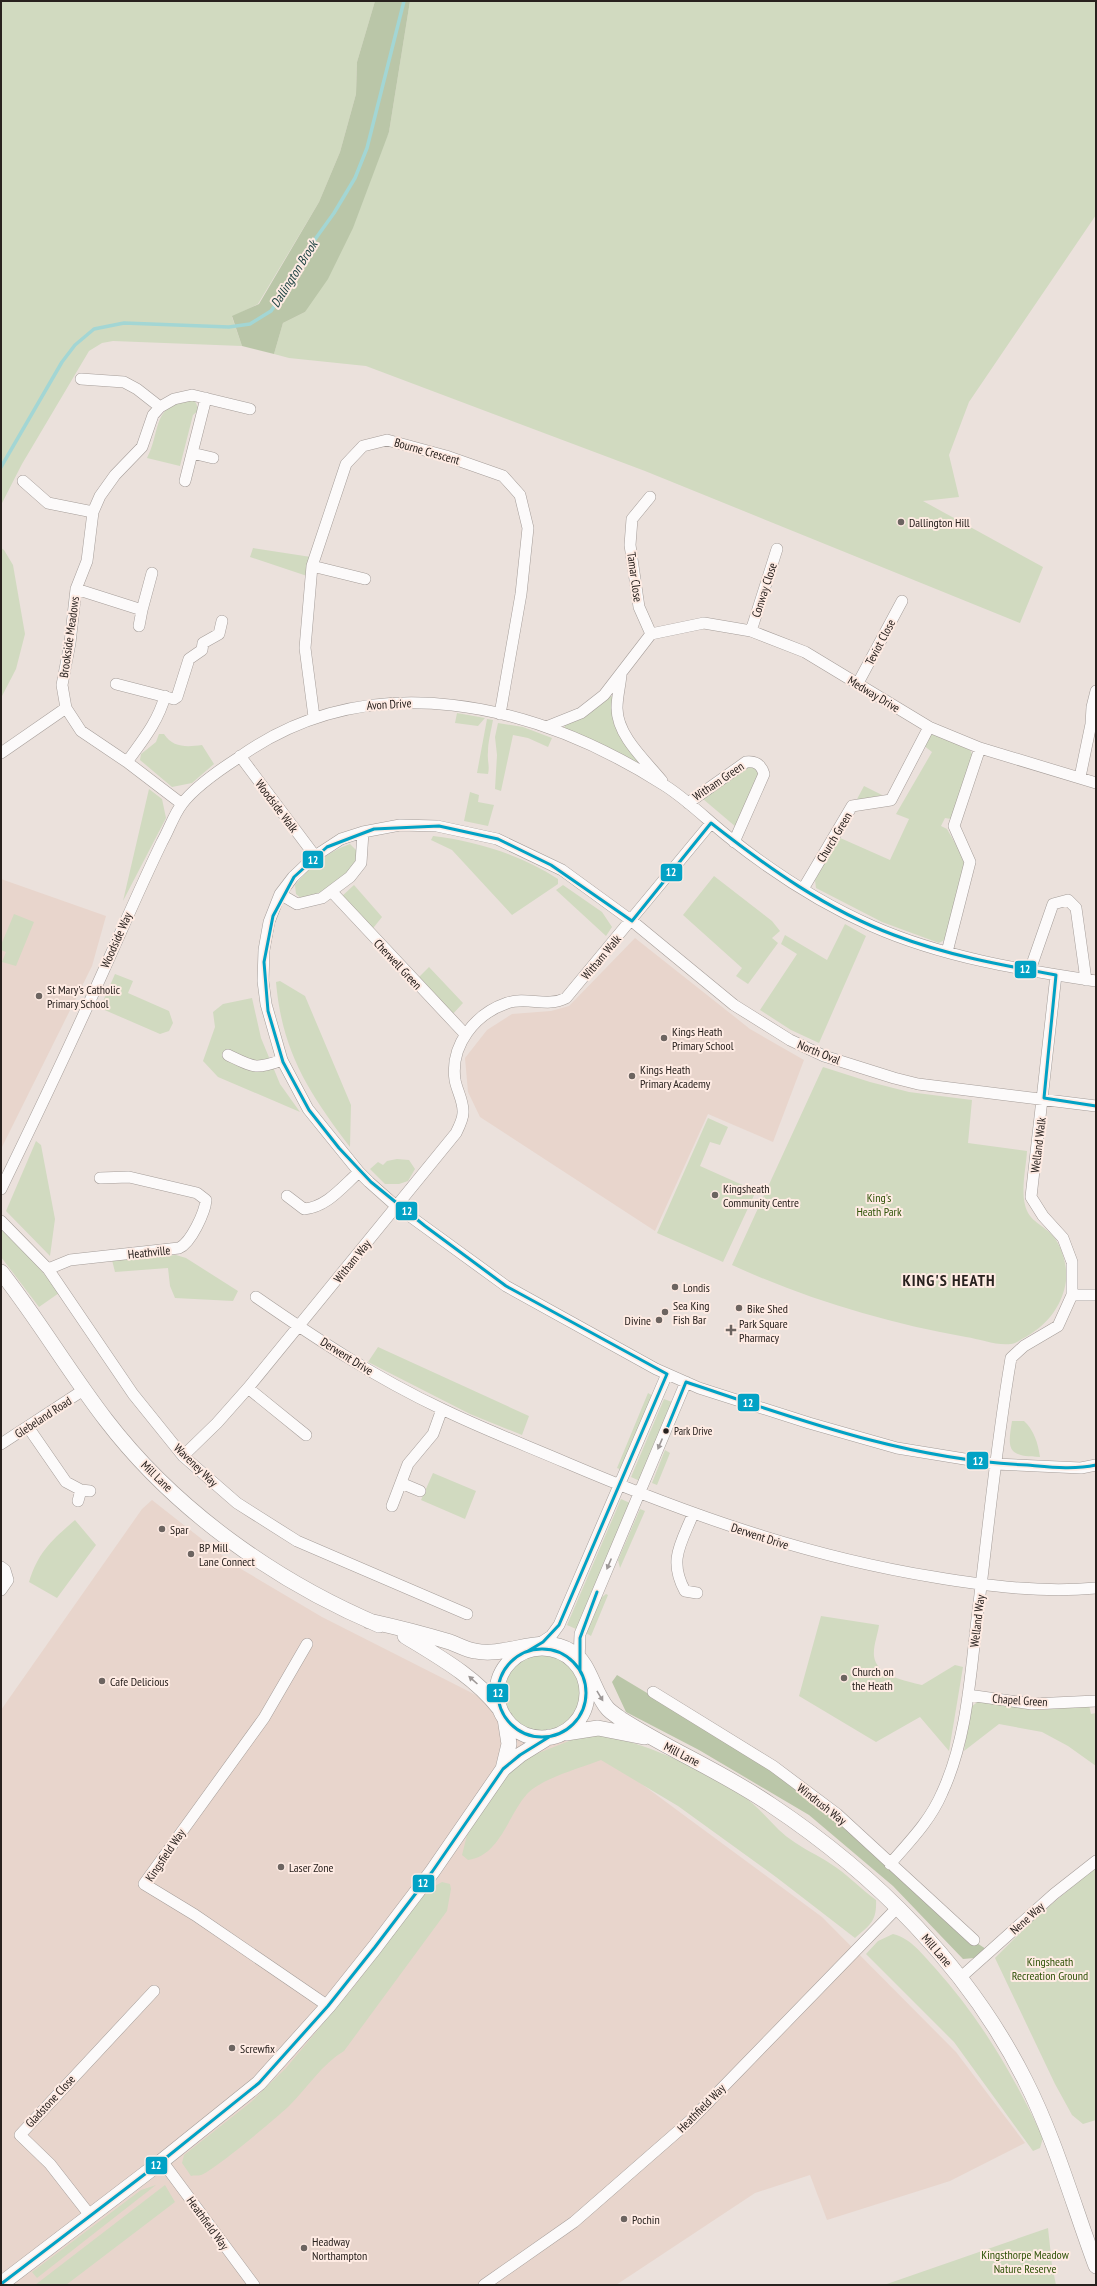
<svg xmlns="http://www.w3.org/2000/svg" width="1097" height="2286" viewBox="0 0 1097 2286" font-family="'PT Sans Narrow',sans-serif">
<style>
.built{fill:#e8d5cc}
.green{fill:#d1dac0}
.forest{fill:#bac6a8}
.lines{fill:none;stroke-linecap:round;stroke-linejoin:round}
.stream{stroke:#a3d6d4;stroke-width:3.5}
.street-casing{stroke:#a59d99;stroke-width:12}
.secondary-casing{stroke:#a59d99;stroke-width:16}
.street{stroke:#fcfafa;stroke-width:11}
.secondary{stroke:#fcfafa;stroke-width:15}
.bus-1-casing{stroke:#feebe3;stroke-width:6}
.bus-1{stroke:#02a2c5;stroke-width:3}
.oneway{fill:#9d9897}
.poi-dot{fill:#6c6460;stroke:#feebe3;stroke-width:1.5}
.bus-dot{fill:#28211e;stroke:#feebe3;stroke-width:1.5}
.labels{text-anchor:middle;dominant-baseline:central;stroke-width:4;stroke-linejoin:round;paint-order:stroke}
.bus-label{font-size:11px;fill:#28211e;stroke:#feebe3;text-anchor:start}
.street-label{font-size:12px;fill:#28211e;stroke:#feebe3}
.poi-label{font-size:12px;fill:#28211e;stroke:#feebe3;text-anchor:start}
.park-label{font-size:12px;fill:#305308;stroke:#feebe3}
.water-label{font-size:13px;font-style:italic;fill:#1e4343;stroke:#feebe3}
.district-label{font-size:16px;font-weight:bold;letter-spacing:1px;fill:#28211e;stroke:#feebe3}
.line-badge{stroke:#feebe3;stroke-width:1.5}
.badge-label{font-size:11px;text-anchor:middle;font-weight:bold;fill:#fff}
</style>
<rect width="100%" height="100%" fill="#ebe1dc"/>
<path class="built" d="M 1,879 L 106,916 L 92,966 L 1,1149 Z
M 635,938 L 750,1029 L 804,1060 L 773,1142 L 708,1114 L 655,1231 L 480,1117 L 468,1092 L 465,1058 L 487,1030 L 512,1014 L 551,1011 L 569,1006 Z
M 152,1500 L 236,1566 L 322,1617 L 620,1768 L 822,1917 L 956,2052 L 1025,2143 L 950,2181 L 827,2220 L 810,2175 L 755,2193 L 616,2285 L 1,2285 L 1,1710 L 142,1509 Z"/>
<path class="green" d="M 1,1 L 375,1 L 357,62 L 356,94 L 340,152 L 319,202 L 258,304 L 232,317 L 242,346 L 113,341 L 102,343 L 89,351 L 22,464 L 1,505 Z
M 410,1 L 1096,1 L 1096,215 L 969,402 L 949,455 L 959,497 L 923,501 L 1043,567 L 1020,623 L 645,471 L 366,366 L 289,358 L 274,354 L 283,323 L 305,312 L 389,132 Z
M 191,399 L 195,401 L 199,410 L 193,415 L 180,466 L 147,458 C 161,432 151,405 191,399 Z
M 1,548 L 4,550 L 13,565 L 25,634 L 16,669 L 1,698 Z
M 253,548 L 311,557 L 307,576 L 250,557 Z
M 611,696 L 614,697 L 614,714 L 645,766 L 643,769 L 564,729 L 566,723 L 584,716 Z
M 457,713 L 485,718 L 478,726 L 455,723 Z
M 487,719 L 493,720 C 491,731 488,742 488,752 C 487,761 490,766 488,774 L 477,773 Z
M 498,723 L 523,727 L 552,738 L 548,747 L 528,738 L 513,735 L 501,791 L 495,789 L 497,755 L 495,737 Z
M 159,734 L 164,734 C 173,748 187,747 202,745 L 214,764 L 192,783 L 172,787 L 140,760 L 141,754 L 156,742 Z
M 933,734 L 970,750 L 973,756 L 951,819 L 945,818 L 941,826 L 947,829 L 967,864 L 946,939 L 939,943 L 882,922 L 816,888 L 815,880 L 838,837 L 890,860 L 909,819 L 896,814 L 932,752 L 923,745 L 927,737 Z
M 748,766 L 753,766 L 759,772 L 736,827 L 703,799 Z
M 864,786 L 882,795 L 856,801 Z
M 149,789 L 162,799 L 166,818 L 123,901 Z
M 470,792 L 479,795 L 478,802 L 494,805 L 488,826 L 464,821 Z
M 433,836 C 476,841 521,855 558,879 L 558,884 L 512,915 L 452,850 L 431,840 Z
M 350,844 L 358,852 C 355,878 325,892 302,899 L 296,894 L 295,885 C 310,867 327,852 350,844 Z
M 714,876 L 772,921 L 780,931 L 772,938 L 778,943 L 748,984 L 736,976 L 742,968 L 683,915 Z
M 354,885 L 382,917 L 370,932 L 341,897 Z
M 563,885 L 602,912 L 612,927 L 606,936 L 556,890 Z
M 14,914 L 34,922 L 16,966 L 2,962 L 6,952 L 1,950 L 1,945 Z
M 845,924 L 866,936 L 819,1043 L 791,1030 L 760,1010 L 797,954 L 781,944 L 785,935 L 827,960 Z
M 429,967 L 463,1003 L 451,1016 L 416,980 Z
M 115,974 L 133,981 L 128,993 L 169,1011 L 173,1023 L 169,1031 L 160,1034 L 100,1008 Z
M 280,981 L 305,996 L 351,1105 L 350,1147 C 309,1093 282,1052 276,982 Z
M 252,998 L 261,1038 L 280,1084 L 300,1112 L 218,1077 L 203,1061 L 215,1027 L 213,1012 L 223,1004 Z
M 823,1067 L 870,1082 L 909,1092 L 972,1100 L 968,1143 L 1027,1151 C 1026,1168 1021,1188 1025,1205 C 1029,1222 1044,1225 1053,1236 C 1062,1246 1068,1268 1066,1281 C 1062,1308 1045,1327 1022,1339 C 1019,1341 1014,1344 1011,1344 C 997,1346 980,1339 966,1337 C 886,1323 806,1299 732,1265 Z
M 708,1118 L 728,1127 L 720,1145 L 710,1142 L 700,1166 L 756,1191 L 723,1262 L 657,1233 Z
M 36,1141 L 41,1145 L 55,1219 L 50,1256 L 6,1211 Z
M 397,1159 L 409,1160 L 415,1169 L 408,1181 L 399,1184 L 385,1184 L 370,1169 L 378,1162 L 383,1165 L 387,1161 Z
M 1,1229 L 34,1261 L 59,1293 L 39,1307 L 1,1257 Z
M 176,1255 L 186,1258 L 238,1291 L 233,1301 L 175,1298 L 170,1286 L 168,1268 L 115,1272 L 112,1260 Z
M 378,1347 L 529,1416 L 522,1435 L 470,1414 L 368,1362 Z
M 648,1393 L 653,1396 L 622,1470 L 617,1468 Z
M 664,1399 L 672,1402 L 640,1481 L 631,1477 Z
M 1012,1421 L 1024,1421 C 1034,1430 1038,1443 1040,1457 C 1008,1456 1007,1451 1012,1421 Z
M 665,1450 L 670,1453 L 657,1485 L 652,1483 Z
M 433,1473 L 476,1491 L 465,1519 L 421,1500 Z
M 621,1499 L 630,1503 L 576,1629 L 567,1625 Z
M 640,1509 L 645,1511 L 620,1568 L 618,1560 Z
M 75,1520 L 96,1545 L 57,1598 L 29,1582 C 38,1552 52,1540 75,1520 Z
M 606,1594 L 608,1595 L 591,1636 L 586,1633 L 601,1598 Z
M 821,1616 L 879,1625 C 878,1634 873,1646 874,1656 C 876,1676 906,1681 922,1685 L 955,1665 L 963,1667 L 949,1751 L 920,1717 L 876,1742 L 799,1696 Z
M504 1693a38 38 0 1 1 76 0a38 38 0 1 1-76 0Z
M 980,1700 L 1041,1710 L 1089,1705 L 1091,1714 L 1096,1713 L 1096,1766 L 1068,1746 L 1042,1732 L 999,1724 L 964,1751 L 971,1707 Z
M 589,1733 C 634,1737 718,1774 752,1803 C 766,1815 776,1829 790,1839 C 803,1849 818,1855 831,1864 C 847,1874 861,1889 876,1900 C 877,1921 870,1925 855,1938 L 776,1877 L 678,1806 L 601,1760 C 581,1768 542,1778 527,1794 C 508,1815 500,1856 468,1860 L 462,1855 L 467,1835 L 510,1769 L 531,1756 Z
M 1096,1867 L 1096,2120 L 1083,2124 L 1072,2115 L 1055,2084 L 995,1958 L 1034,1919 Z
M 442,1882 L 450,1884 L 451,1889 L 447,1911 L 344,2051 C 322,2064 308,2087 290,2105 C 279,2116 212,2172 201,2175 C 198,2176 194,2175 191,2176 L 182,2163 L 184,2155 L 251,2102 L 286,2068 L 356,1984 L 420,1899 L 433,1887 Z
M 893,1934 C 912,1939 922,1954 935,1968 C 981,2019 1014,2076 1043,2138 L 1040,2148 L 1033,2151 L 954,2042 L 866,1954 L 878,1941 Z
M 156,2185 L 37,2278 L 32,2272 L 141,2190 Z
M 165,2185 L 175,2202 L 66,2285 L 35,2285 Z
M 1048,2228 L 1052,2265 L 1056,2285 L 884,2285 Z"/>
<path class="forest" d="M 375,1 L 410,1 L 389,132 L 353,228 L 328,279 L 305,312 L 283,323 L 274,354 L 242,346 L 232,316 L 259,304 L 319,202 L 340,152 L 356,94 L 357,62 Z
M 617,1675 L 769,1766 L 836,1817 L 969,1938 L 986,1949 L 974,1958 L 963,1959 L 893,1886 L 809,1815 L 699,1750 L 626,1712 L 612,1682 Z"/>
<g class="lines">
<path class="stream" d="M 1,467 L 62,362 L 75,345 L 94,329 L 124,323 L 229,327 L 250,324 L 271,311 L 285,291 L 308,249 L 334,213 L 355,178 L 367,148 L 404,1"/>
<g class="street-casing">
<path id="street" d="M 81,379 L 124,382 L 137,389 L 160,407
M 192,453 L 213,458
M 23,481 L 48,503 L 93,512
M 185,481 L 206,398
M 650,497 L 632,519 L 630,545 L 639,607 L 651,634
M 312,566 L 365,579
M 76,589 L 142,610 L 152,573
M 139,626 L 142,610
M 751,631 L 777,549
M 651,634 L 704,623 L 751,631 L 805,652 L 929,727 L 980,748 L 1096,783
M 621,675 C 620,686 617,697 617,708 C 617,736 646,761 662,781
M 858,683 L 902,601
M 116,684 L 174,699 L 177,697 L 189,659 L 202,650 L 203,643 L 219,634 L 222,621
M 314,717 L 305,648 L 312,566 L 346,464 L 363,446 L 387,440 L 446,456 L 503,476 L 520,495 L 528,528 L 521,594 L 500,714
M 546,727 L 581,713 L 604,695 L 651,634
M 1,753 L 66,708
M 240,756 L 315,856
M 127,762 C 142,741 158,722 165,696
M 1080,777 L 1091,724 L 1092,707 L 1096,691
M 688,803 L 746,762 C 756,761 761,764 764,774 L 734,842
M 182,804 L 127,762 L 81,731 L 66,708 L 62,685 L 70,643 L 76,589 L 87,561 L 93,512 L 100,496 L 115,475 L 142,447 L 153,415 L 160,407 L 174,399 L 192,395 L 250,409
M 803,889 L 852,806 L 891,800 L 929,727
M 332,892 L 465,1034
M 280,894 L 297,904 L 322,898 L 350,877 L 361,863 L 363,832
M 947,952 L 970,862 L 954,826 L 980,748
M 1030,970 L 1053,904 L 1068,900 L 1076,908 L 1086,980
M 228,1055 C 253,1067 255,1070 282,1060
M 1096,1106 L 918,1084 L 894,1078 L 824,1056 L 790,1040 L 734,1005 L 632,921 L 562,870 L 497,839 L 437,826 L 400,825 L 363,832 L 341,839 L 315,856 L 293,877 L 280,894 L 269,922 L 264,950 L 263,981 L 266,1004 L 282,1060 L 308,1109 L 359,1172 L 369,1182 L 396,1206 L 506,1286 L 656,1369 L 699,1388 L 809,1423 L 897,1448 L 995,1464 L 1081,1468 L 1096,1465
M 1,1189 C 39,1111 76,1033 111,954 C 128,916 144,879 162,842 C 169,830 174,814 182,804 C 194,788 221,769 238,758 C 370,663 535,703 664,785 C 688,800 708,821 731,839 C 774,873 822,904 872,926 C 942,957 1021,970 1096,981
M 287,1196 L 304,1209 C 327,1207 342,1187 359,1172
M 1,1221 L 48,1269 L 133,1394 L 183,1456 L 237,1503 L 297,1541 L 467,1614
M 48,1269 L 70,1260 L 179,1248 C 191,1243 205,1212 206,1200 L 197,1193 L 129,1177 L 100,1178
M 1072,1295 L 1096,1295
M 256,1297 C 315,1338 376,1378 442,1409 C 483,1429 525,1445 567,1463 C 687,1514 805,1556 934,1577 C 988,1586 1041,1593 1096,1588
M 248,1388 L 306,1435
M 28,1427 L 66,1482 L 81,1490 L 90,1491
M 1,1444 L 85,1389
M 183,1456 L 217,1423 L 248,1388 L 456,1133 C 459,1127 463,1119 463,1113 C 464,1102 457,1091 455,1080 C 450,1045 475,1014 507,1003 C 527,996 547,1008 566,998 L 711,823
M 401,1483 L 420,1491
M 78,1501 L 81,1490
M 392,1506 L 408,1464 L 433,1434 L 442,1409
M 693,1514 C 681,1544 668,1560 685,1591 L 697,1593
M 1,1567 L 5,1570 L 8,1580 L 1,1590
M 307,1644 L 264,1718 L 144,1884 L 195,1915 L 328,2006
M 537,1645 L 551,1636 L 559,1625 L 667,1374
M 579,1662 L 580,1634 L 686,1382
M 653,1692 L 773,1766 L 837,1814 L 974,1940
M 968,1695 L 1032,1704 L 1096,1701
M 890,1864 C 910,1841 930,1821 942,1793 C 967,1739 970,1678 977,1619 C 988,1532 996,1445 1011,1358 L 1024,1346 L 1058,1326 L 1072,1295 L 1072,1262 L 1063,1238 L 1043,1216 L 1031,1197 L 1056,975
M 960,1978 L 1054,1894 L 1096,1861
M 162,2161 L 254,2285
M 89,2214 L 50,2164 L 20,2135 L 154,1991
M 484,2285 L 574,2222 L 692,2119 L 897,1908"/>
</g>
<g class="secondary-casing">
<path id="secondary" d="M 1,1272 C 38,1319 69,1372 106,1420 C 175,1510 275,1581 379,1625
M 369,1621 C 396,1627 424,1634 450,1642 C 458,1645 467,1650 475,1651 C 508,1658 541,1632 572,1652 C 590,1663 594,1694 608,1709 C 612,1713 617,1716 621,1719 C 669,1750 723,1772 771,1805 C 875,1874 968,1967 1025,2080 C 1055,2139 1073,2204 1096,2266
M 405,1636 C 439,1657 474,1676 499,1708
M497 1693a45 45 0 1 1 90 0a45 45 0 1 1-90 0Z
M 566,1733 L 598,1728 L 644,1737
M 503,1769 L 509,1744 L 505,1718
M 1,2284 L 162,2161 L 259,2083 L 328,2006 L 375,1947 L 432,1872 L 503,1769 L 520,1755 L 549,1737"/>
</g>
<use href="#street" class="street"/>
<use href="#secondary" class="secondary"/>
<g class="bus-1-casing">
<path id="bus-1" d="M 666,1431 L 686,1382 C 797,1419 908,1460 1027,1465 C 1050,1467 1073,1470 1096,1465
M498 1693a44 44 0 1 1 88 0a44 44 0 1 1-88 0Z
M 528,1651 L 543,1642 L 559,1625 L 667,1374 L 506,1286 L 425,1226 L 371,1182 L 339,1148 L 309,1110 L 283,1062 L 268,1011 L 264,962 L 273,916 L 294,877 L 327,847 L 374,829 L 439,826 L 498,839 L 551,865 L 632,921 L 711,823 C 767,867 827,910 894,935 C 946,955 1001,965 1056,975 L 1044,1098 L 1096,1106
M 580,1670 L 580,1638 L 597,1592
M 1,2284 L 162,2161 L 259,2083 L 328,2006 L 375,1947 L 432,1872 L 503,1769 L 520,1755 L 549,1737"/>
</g>
<use href="#bus-1" class="bus-1"/>
</g>
<defs><path id="oneway-solid" d="M-6-.8H1V-3.2L6.5 0L1 3.2V.8H-6Z"/></defs>
<g class="oneway">
<use href="#oneway-solid" transform="translate(660 1444) rotate(113)"/>
<use href="#oneway-solid" transform="translate(609 1564) rotate(113)"/>
<use href="#oneway-solid" transform="translate(473 1680) rotate(-138)"/>
<use href="#oneway-solid" transform="translate(600 1696) rotate(59)"/>
</g>
<g class="poi-dot">
<circle cx="901" cy="522" r="4"/>
<circle cx="39" cy="996" r="4"/>
<circle cx="664" cy="1038" r="4"/>
<circle cx="632" cy="1076" r="4"/>
<circle cx="715" cy="1195" r="4"/>
<circle cx="675" cy="1287" r="4"/>
<circle cx="739" cy="1308" r="4"/>
<circle cx="665" cy="1312" r="4"/>
<circle cx="659" cy="1320" r="4"/>
<path d="M729 1324h4v4h4v4h-4v4h-4v-4h-4v-4h4z"/>
<circle cx="162" cy="1529" r="4"/>
<circle cx="191" cy="1554" r="4"/>
<circle cx="844" cy="1678" r="4"/>
<circle cx="102" cy="1681" r="4"/>
<circle cx="281" cy="1867" r="4"/>
<circle cx="232" cy="2048" r="4"/>
<circle cx="624" cy="2219" r="4"/>
<circle cx="304" cy="2248" r="4"/>
</g>
<circle class="bus-dot" cx="666" cy="1431" r="3.5"/>
<g class="labels">
<g class="bus-label">
<text x="674" y="1431">Park Drive</text>
</g>
<g class="street-label">
<text transform="translate(427 451) rotate(16)">Bourne Crescent</text>
<text transform="translate(635 577) rotate(82)">Tamar Close</text>
<text transform="translate(764 590) rotate(-72)">Conway Close</text>
<text transform="translate(69 637) rotate(-82)">Brookside Meadows</text>
<text transform="translate(880 642) rotate(-62)">Teviot Close</text>
<text transform="translate(874 694) rotate(31)">Medway Drive</text>
<text transform="translate(389 704) rotate(-3)">Avon Drive</text>
<text transform="translate(718 781) rotate(-34)">Witham Green</text>
<text transform="translate(277 806) rotate(53)">Woodside Walk</text>
<text transform="translate(834 837) rotate(-59)">Church Green</text>
<text transform="translate(116 940) rotate(-66)">Woodside Way</text>
<text transform="translate(601 957) rotate(-50)">Witham Walk</text>
<text transform="translate(398 964) rotate(47)">Cherwell Green</text>
<text transform="translate(819 1052) rotate(22)">North Oval</text>
<text transform="translate(1038 1145) rotate(-83)">Welland Walk</text>
<text transform="translate(149 1252) rotate(-6)">Heathville</text>
<text transform="translate(352 1261) rotate(-51)">Witham Way</text>
<text transform="translate(347 1356) rotate(32)">Derwent Drive</text>
<text transform="translate(43 1417) rotate(-33)">Glebeland Road</text>
<text transform="translate(196 1465) rotate(44)">Waveney Way</text>
<text transform="translate(157 1476) rotate(44)">Mill Lane</text>
<text transform="translate(760 1536) rotate(18)">Derwent Drive</text>
<text transform="translate(977 1621) rotate(-83)">Welland Way</text>
<text transform="translate(1020 1700) rotate(4)">Chapel Green</text>
<text transform="translate(682 1754) rotate(27)">Mill Lane</text>
<text transform="translate(822 1804) rotate(38)">Windrush Way</text>
<text transform="translate(165 1855) rotate(-56)">Kingsfield Way</text>
<text transform="translate(1027 1918) rotate(-42)">Nene Way</text>
<text transform="translate(937 1950) rotate(49)">Mill Lane</text>
<text transform="translate(50 2101) rotate(-47)">Gladstone Close</text>
<text transform="translate(701 2108) rotate(-45)">Heathfield Way</text>
<text transform="translate(208 2223) rotate(54)">Heathfield Way</text>
</g>
<g class="poi-label">
<text x="909" y="522">Dallington Hill</text>
<text x="47" y="989">St Mary's Catholic<tspan x="47" dy="14">Primary School</tspan></text>
<text x="672" y="1031">Kings Heath<tspan x="672" dy="14">Primary School</tspan></text>
<text x="640" y="1069">Kings Heath<tspan x="640" dy="14">Primary Academy</tspan></text>
<text x="723" y="1188">Kingsheath<tspan x="723" dy="14">Community Centre</tspan></text>
<text x="683" y="1287">Londis</text>
<text x="673" y="1305">Sea King<tspan x="673" dy="14">Fish Bar</tspan></text>
<text x="747" y="1308">Bike Shed</text>
<text x="651" y="1320" text-anchor="end">Divine</text>
<text x="739" y="1323">Park Square<tspan x="739" dy="14">Pharmacy</tspan></text>
<text x="170" y="1529">Spar</text>
<text x="199" y="1547">BP Mill<tspan x="199" dy="14">Lane Connect</tspan></text>
<text x="852" y="1671">Church on<tspan x="852" dy="14">the Heath</tspan></text>
<text x="110" y="1681">Cafe Delicious</text>
<text x="289" y="1867">Laser Zone</text>
<text x="240" y="2048">Screwfix</text>
<text x="632" y="2219">Pochin</text>
<text x="312" y="2241">Headway<tspan x="312" dy="14">Northampton</tspan></text>
</g>
<g class="park-label">
<text x="879" y="1197">King's<tspan x="879" dy="14">Heath Park</tspan></text>
<text x="1050" y="1961">Kingsheath<tspan x="1050" dy="14">Recreation Ground</tspan></text>
<text x="1025" y="2254">Kingsthorpe Meadow<tspan x="1025" dy="14">Nature Reserve</tspan></text>
</g>
<g class="water-label">
<text transform="translate(294 274) rotate(-58)">Dallington Brook</text>
</g>
<g class="district-label">
<text x="949" y="1280">KING'S HEATH</text>
</g>
</g>
<g class="line-badge">
<rect x="302" y="850" width="22" height="19" rx="4" fill="#02a2c5"/>
<rect x="660" y="863" width="23" height="19" rx="4" fill="#02a2c5"/>
<rect x="1014" y="960" width="23" height="19" rx="4" fill="#02a2c5"/>
<rect x="395" y="1201" width="23" height="20" rx="4" fill="#02a2c5"/>
<rect x="737" y="1393" width="23" height="19" rx="4" fill="#02a2c5"/>
<rect x="966" y="1451" width="23" height="19" rx="4" fill="#02a2c5"/>
<rect x="486" y="1683" width="23" height="20" rx="4" fill="#02a2c5"/>
<rect x="412" y="1874" width="23" height="19" rx="4" fill="#02a2c5"/>
<rect x="145" y="2156" width="23" height="19" rx="4" fill="#02a2c5"/>
</g>
<g class="badge-label">
<text x="313" y="864">12</text>
<text x="671" y="876">12</text>
<text x="1025" y="973">12</text>
<text x="407" y="1215">12</text>
<text x="748" y="1407">12</text>
<text x="978" y="1465">12</text>
<text x="498" y="1697">12</text>
<text x="423" y="1887">12</text>
<text x="156" y="2169">12</text>
</g>
<rect width="1097" height="2286" fill="none" stroke="#28211e" stroke-width="4"/>
</svg>
